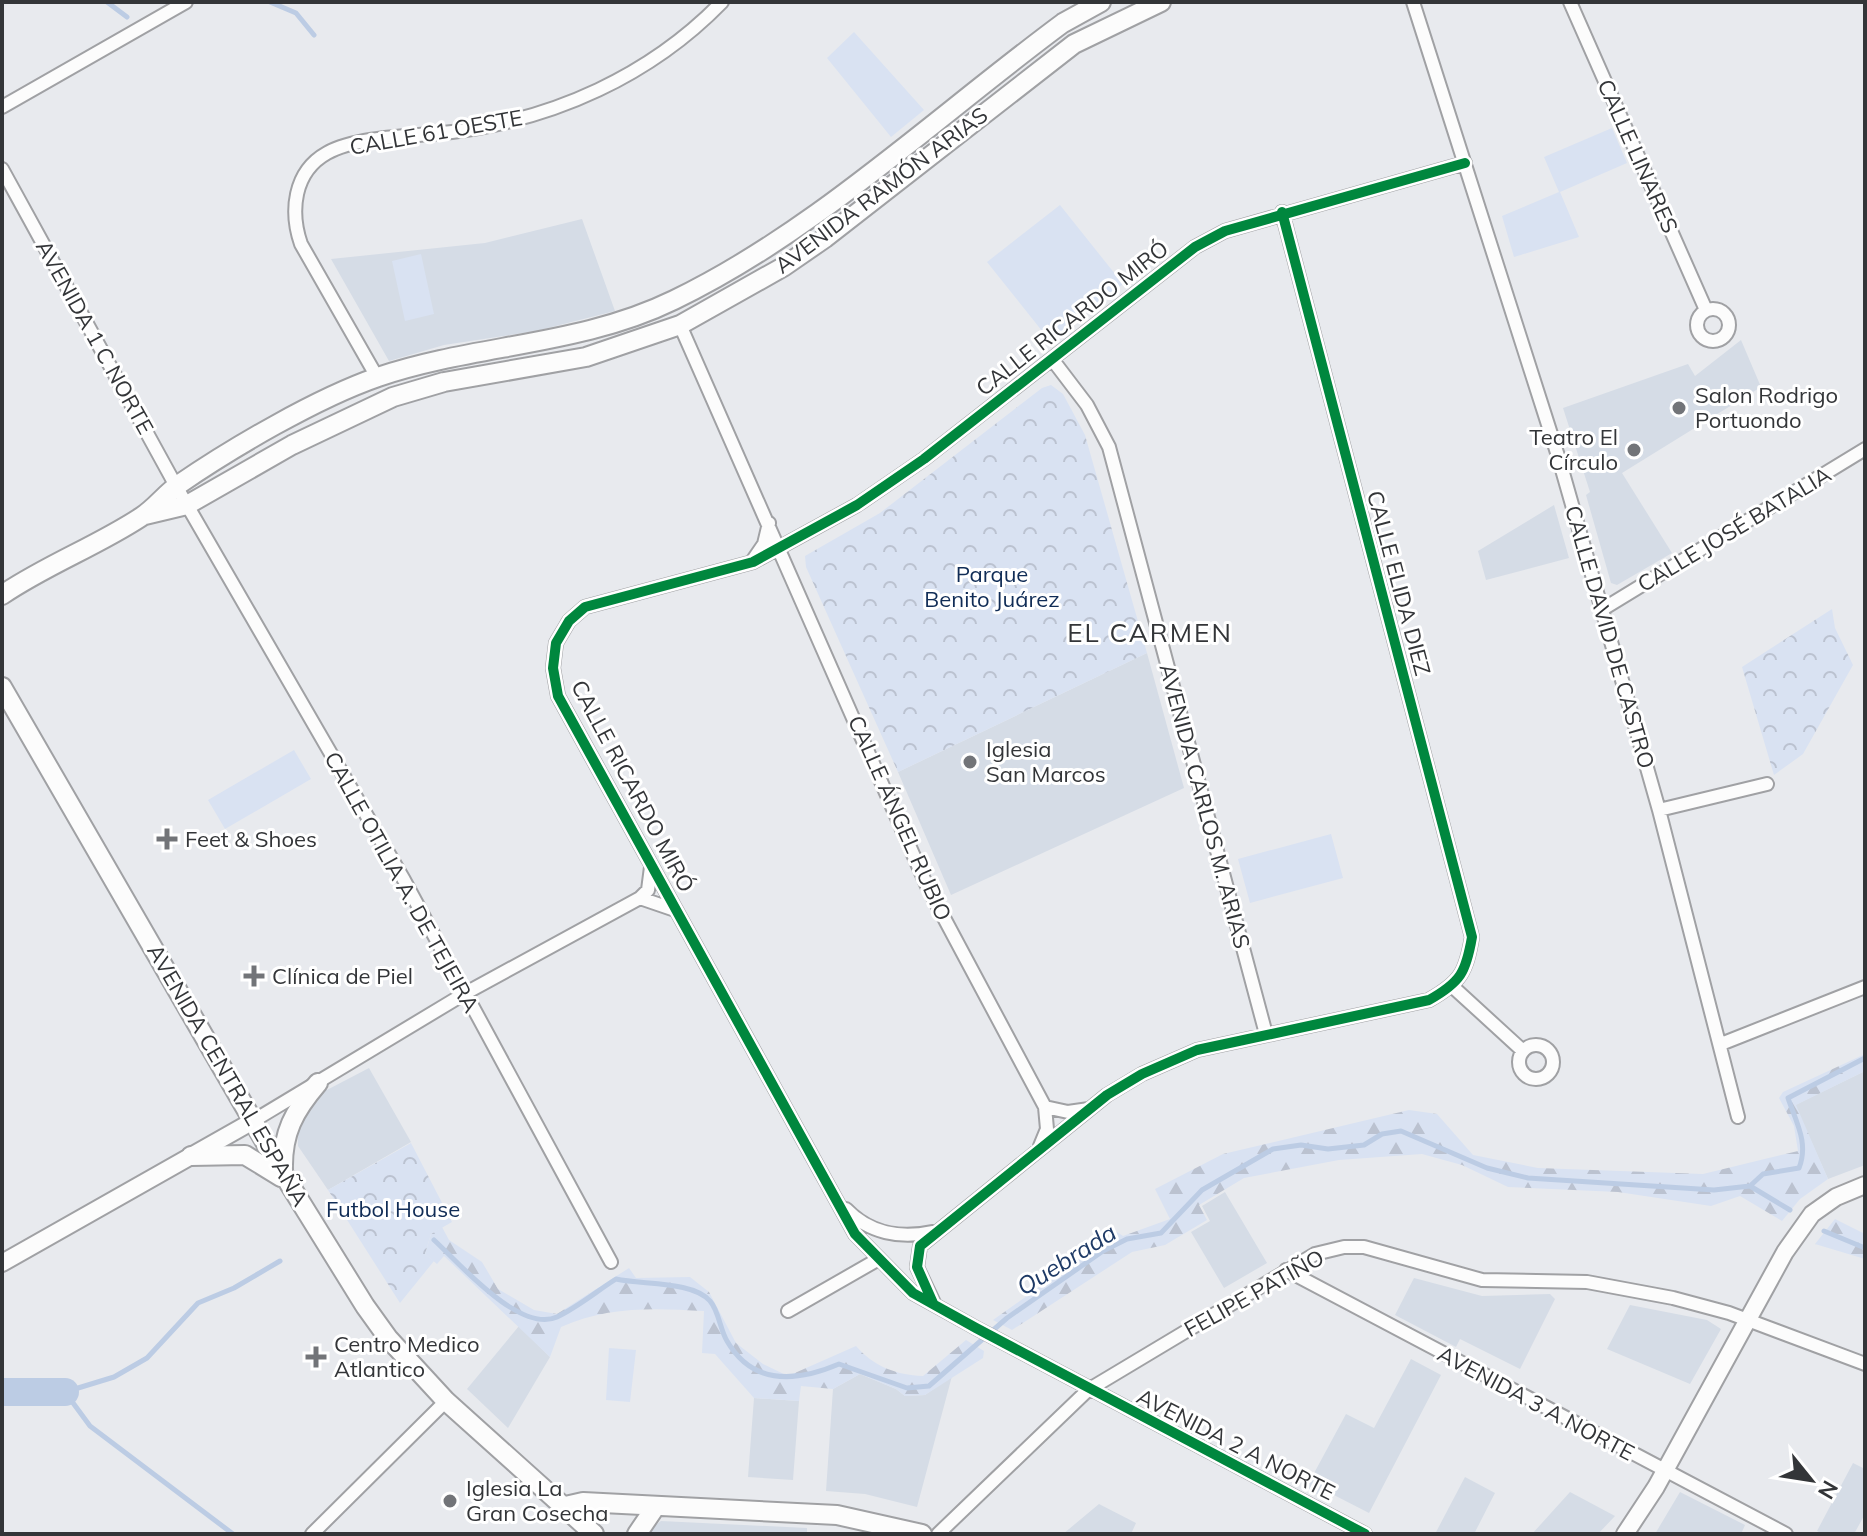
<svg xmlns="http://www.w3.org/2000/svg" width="1867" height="1536" viewBox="0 0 1867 1536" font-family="Mulish,sans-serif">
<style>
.built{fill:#d5dce6}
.grass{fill:#d9e2f2}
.forest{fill:url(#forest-firs)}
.park{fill:url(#park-crowns)}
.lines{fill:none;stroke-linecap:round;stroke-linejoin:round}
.stream{stroke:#bccce4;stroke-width:5}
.river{stroke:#bccce4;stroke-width:28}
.minor-casing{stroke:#a0a1a4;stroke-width:16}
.tertiary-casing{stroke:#a0a1a4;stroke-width:20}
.secondary-casing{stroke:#a0a1a4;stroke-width:22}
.minor{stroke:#fcfcfc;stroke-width:12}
.tertiary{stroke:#fcfcfc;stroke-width:16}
.secondary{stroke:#fcfcfc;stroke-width:18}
.cycleway-casing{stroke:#fff;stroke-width:15}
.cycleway{stroke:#00873e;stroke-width:10}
.poi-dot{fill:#727478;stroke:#fff;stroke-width:3}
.labels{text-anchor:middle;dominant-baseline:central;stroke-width:6;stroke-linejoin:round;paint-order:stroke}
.street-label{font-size:22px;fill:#333538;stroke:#fff}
.poi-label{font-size:22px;fill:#333538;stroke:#fff;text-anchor:start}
.park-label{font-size:22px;fill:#102c56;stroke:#fff}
.water-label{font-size:24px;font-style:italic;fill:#1e3a66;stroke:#fff}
.quarter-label{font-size:26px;letter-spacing:2px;fill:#333538;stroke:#fff}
</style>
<defs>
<pattern id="forest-firs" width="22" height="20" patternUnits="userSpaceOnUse" patternTransform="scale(2)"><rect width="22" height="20" fill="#d9e2f2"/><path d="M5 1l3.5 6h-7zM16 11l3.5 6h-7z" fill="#bbc2d0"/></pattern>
<pattern id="park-crowns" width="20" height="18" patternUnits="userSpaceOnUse" patternTransform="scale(2)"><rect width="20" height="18" fill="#d9e2f2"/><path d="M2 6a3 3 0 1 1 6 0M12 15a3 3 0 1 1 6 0" fill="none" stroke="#bbc2d0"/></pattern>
</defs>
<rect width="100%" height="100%" fill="#e8eaee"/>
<path class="built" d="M 582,219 L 615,311 L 536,331 L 444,345 L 389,361 L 331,259 L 485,243 Z
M 1741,340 L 1761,387 L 1622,473 L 1672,553 L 1617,585 L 1611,583 L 1586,495 L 1590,492 L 1563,408 L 1688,364 L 1695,376 Z
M 1554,505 L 1569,558 L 1486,580 L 1478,551 Z
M 1147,653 L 1184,788 L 951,895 L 898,772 Z
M 369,1068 L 411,1142 L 328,1190 L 298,1146 L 298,1126 L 305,1111 L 323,1092 Z
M 1865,1071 L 1865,1165 L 1828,1179 L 1795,1105 Z
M 1225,1192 L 1267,1263 L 1224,1288 L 1191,1232 L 1210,1221 L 1202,1206 Z
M 1414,1278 L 1482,1296 L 1550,1294 L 1555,1299 L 1520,1369 L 1460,1339 L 1456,1347 L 1395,1315 Z
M 1630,1305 L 1707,1320 L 1721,1329 L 1690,1384 L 1607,1349 Z
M 519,1326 L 550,1357 L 508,1428 L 467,1389 Z
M 1411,1359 L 1441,1375 L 1369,1513 L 1332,1494 L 1328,1500 L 1306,1488 L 1346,1414 L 1374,1428 Z
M 860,1374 L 896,1389 L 905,1396 L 925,1395 L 952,1376 L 917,1507 L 865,1494 L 826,1491 L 833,1389 Z
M 754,1398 L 799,1401 L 793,1480 L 748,1477 Z
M 1853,1463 L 1865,1469 L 1865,1514 L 1854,1534 L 1823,1534 L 1817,1531 Z
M 1465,1477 L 1495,1493 L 1474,1534 L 1435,1534 Z
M 1570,1492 L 1615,1516 L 1598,1534 L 1532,1534 Z
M 1680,1492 L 1745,1525 L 1741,1534 L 1655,1534 Z
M 1099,1504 L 1136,1523 L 1131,1534 L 1063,1534 Z
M 661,1521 L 807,1528 L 807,1534 L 643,1534 Z"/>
<path class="grass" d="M 854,32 L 924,110 L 891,137 L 827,58 Z
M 1612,128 L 1627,163 L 1560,192 L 1579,237 L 1514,257 L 1502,216 L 1559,192 L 1544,157 Z
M 1060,205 L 1123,284 L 1050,341 L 987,262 Z
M 421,254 L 434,314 L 405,321 L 392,261 Z
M 294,750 L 311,779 L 225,829 L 208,800 Z
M 1331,834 L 1343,878 L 1250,903 L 1238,859 Z
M 609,1348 L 636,1350 L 630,1402 L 606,1400 Z"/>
<path class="forest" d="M 1865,1054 L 1865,1071 L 1796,1105 L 1828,1179 L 1800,1199 L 1782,1221 L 1740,1196 L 1711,1206 L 1618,1192 L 1508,1187 L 1462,1165 L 1422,1154 L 1339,1160 L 1244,1178 L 1199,1205 L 1207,1220 L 1165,1245 L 1132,1252 L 1012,1330 L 993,1320 L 1117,1232 L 1123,1236 L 1170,1219 L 1155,1189 L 1223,1154 L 1409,1110 L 1437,1114 L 1473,1155 L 1538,1168 L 1703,1174 L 1798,1151 L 1794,1126 L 1779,1098 L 1783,1092 Z
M 1835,1219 L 1865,1234 L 1865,1259 L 1815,1244 Z
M 442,1227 L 449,1240 L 482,1262 L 498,1289 L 534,1310 L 557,1314 L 629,1268 L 636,1278 L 690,1277 L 709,1292 L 736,1343 L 763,1364 L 788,1376 L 856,1346 C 873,1366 896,1375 923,1376 L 966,1340 L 984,1351 L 983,1358 L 925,1395 L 905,1396 L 896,1389 L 860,1374 L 833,1389 L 801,1386 L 799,1401 L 754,1398 L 715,1354 L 702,1353 L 704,1311 C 653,1308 608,1306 561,1327 L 550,1357 L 444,1256 L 437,1264 L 425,1254 L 431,1234 Z"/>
<path class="park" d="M 1051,385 L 1063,394 L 1085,435 L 1147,653 L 898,772 L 806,567 L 805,556 L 880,513 L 1042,388 Z
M 1832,609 L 1835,628 L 1853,665 L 1803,754 L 1774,775 L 1742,667 Z
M 411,1143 L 452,1222 L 431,1234 L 425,1254 L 434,1261 L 400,1303 L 328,1190 Z"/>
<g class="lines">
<path class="stream" d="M 107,2 L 127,17
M 270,2 L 296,13 L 314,35
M 1750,1186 L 1763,1174 L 1799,1168 C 1809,1143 1796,1122 1788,1098 L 1865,1058
M 1824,1231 L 1865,1248
M 434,1240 C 459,1263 520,1334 557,1317 C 578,1307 597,1291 616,1279 C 643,1285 693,1281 710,1301 C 719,1311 720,1330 727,1341 C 753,1386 797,1382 839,1364 L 907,1388 L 929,1386 L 1007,1318 L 1103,1251 L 1127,1239 L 1161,1233 L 1202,1190 L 1273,1149 L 1301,1145 L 1328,1149 L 1364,1145 L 1382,1134 L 1401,1131 L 1487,1168 L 1528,1178 L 1714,1190 L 1750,1186 L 1790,1210
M 233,1534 L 90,1426 L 65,1392 L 114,1377 L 147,1358 L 198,1303 L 234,1288 L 280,1261"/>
<path class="river" d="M 2,1392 L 65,1392"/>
<g class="minor-casing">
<path id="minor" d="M 1413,2 L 1559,459 L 1659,810 L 1738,1117
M 1570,2 L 1706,310
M 2,107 L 186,2
M 2,169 L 176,486 L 404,880 L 611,1262
M1697 325a16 16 0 1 1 32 0a16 16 0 1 1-32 0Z
M 680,325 L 927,886 L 1045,1107 L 1047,1129 L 1040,1146
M 1052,359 L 1087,405 L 1109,447 L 1266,1034
M 377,377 L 301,244 C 290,212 293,172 327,153 C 357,136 417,136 452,132 C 554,119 650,76 722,2
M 753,560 L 764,544 L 769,523
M 1603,609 L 1865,449
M 1659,810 L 1767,784
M 640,898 L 675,910
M 1453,987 L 1523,1051
M 1721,1044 L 1865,987
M1519 1062a17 17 0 1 1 34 0a17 17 0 1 1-34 0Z
M 1045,1107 L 1068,1112 L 1089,1109
M 253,1121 L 464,994 L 640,898 L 648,890 L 651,867
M 846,1209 C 869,1233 900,1239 932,1232
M 1286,1270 L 1786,1534
M 934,1303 L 917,1267 L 920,1246 L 1107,1095 L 1142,1074 L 1197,1050 L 1429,1000 C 1461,982 1466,972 1472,937 L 1282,212
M 788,1311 L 877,1260
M 312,1534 L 446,1401
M 938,1534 L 1088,1390 L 1315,1254 L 1344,1247 L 1364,1247 L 1482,1280 L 1587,1282 L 1673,1298 L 1729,1313 L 1865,1364
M 1365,1534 L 976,1328 L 913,1293 L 855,1234 L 558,696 L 553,668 L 556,643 L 569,621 L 585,607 L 753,562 L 857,505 L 924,459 L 1195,247 L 1225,231 L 1465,163"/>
</g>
<g class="tertiary-casing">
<path id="tertiary" d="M 2,1263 L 253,1121
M 1625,1534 L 1656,1487 L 1785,1252 L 1812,1214 L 1836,1197 L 1865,1185"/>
</g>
<g class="secondary-casing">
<path id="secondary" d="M 145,515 L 187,505 L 292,445 L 393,397 L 444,382 L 586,357 L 680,325 L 783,267 L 825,238 L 1074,44 L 1161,2
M 2,595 C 46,565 97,546 141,517 C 155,508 165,494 178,485 C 232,448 317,398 378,377 C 475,344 580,346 674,300 C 815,232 937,116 1063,23 L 1101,2
M 2,687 L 290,1185 L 365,1306 L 388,1338 L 446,1401 L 594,1534
M 191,1156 L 245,1155 L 281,1177
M 283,1170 C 282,1133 294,1111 318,1083
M 561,1507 L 583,1502 L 837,1515 L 922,1534
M 637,1534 L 656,1506"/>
</g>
<use href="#minor" class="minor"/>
<use href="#tertiary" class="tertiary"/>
<use href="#secondary" class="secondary"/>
<g class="cycleway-casing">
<path id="cycleway" d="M 933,1303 L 917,1267 L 920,1246 L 1107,1095 L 1142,1074 L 1197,1050 L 1429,1000 C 1461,982 1466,972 1472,937 L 1282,212
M 1365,1534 L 976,1328 L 913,1293 L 855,1234 L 558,696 L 553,668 L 556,643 L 569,621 L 585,607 L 753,562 L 857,505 L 924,459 L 1195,247 L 1225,231 L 1465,163"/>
</g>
<use href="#cycleway" class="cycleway"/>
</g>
<g class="poi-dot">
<circle cx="1679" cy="408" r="8"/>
<circle cx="1634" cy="450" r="8"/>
<circle cx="970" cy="762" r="8"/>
<path d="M163 827h8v8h8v8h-8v8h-8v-8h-8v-8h8z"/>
<path d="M250 964h8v8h8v8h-8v8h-8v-8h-8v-8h8z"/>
<path d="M312 1345h8v8h8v8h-8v8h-8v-8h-8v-8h8z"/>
<circle cx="450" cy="1501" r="8"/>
</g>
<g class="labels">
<g class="street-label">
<text transform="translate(436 132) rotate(-10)">CALLE 61 OESTE</text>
<text transform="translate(1638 156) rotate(66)">CALLE LINARES</text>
<text transform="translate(881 190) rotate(-37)">AVENIDA RAMÓN ARIAS</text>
<text transform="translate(1072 318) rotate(-38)">CALLE RICARDO MIRÓ</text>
<text transform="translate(95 337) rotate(61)">AVENIDA 1 C NORTE</text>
<text transform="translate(1734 529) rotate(-31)">CALLE JOSÉ BATALIA</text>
<text transform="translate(1399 583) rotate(75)">CALLE ELIDA DIEZ</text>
<text transform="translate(1610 637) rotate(74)">CALLE DAVID DE CASTRO</text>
<text transform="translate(633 786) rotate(62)">CALLE RICARDO MIRÓ</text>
<text transform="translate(1205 806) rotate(75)">AVENIDA CARLOS M. ARIAS</text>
<text transform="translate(900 818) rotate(66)">CALLE ÁNGEL RUBIO</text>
<text transform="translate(402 882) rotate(61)">CALLE OTILIA A. DE TEJEIRA</text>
<text transform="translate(228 1075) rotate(60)">AVENIDA CENTRAL ESPAÑA</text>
<text transform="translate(1254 1293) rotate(-29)">FELIPE PATIÑO</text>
<text transform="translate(1536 1403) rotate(28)">AVENIDA 3 A NORTE</text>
<text transform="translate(1236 1444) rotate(27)">AVENIDA 2 A NORTE</text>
</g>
<g class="poi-label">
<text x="1695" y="395">Salon Rodrigo<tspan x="1695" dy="25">Portuondo</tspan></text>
<text x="1618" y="437" text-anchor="end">Teatro El<tspan x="1618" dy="25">Círculo</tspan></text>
<text x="986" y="749">Iglesia<tspan x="986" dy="25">San Marcos</tspan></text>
<text x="185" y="839">Feet &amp; Shoes</text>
<text x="272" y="976">Clínica de Piel</text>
<text x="334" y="1344">Centro Medico<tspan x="334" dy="25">Atlantico</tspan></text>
<text x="466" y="1488">Iglesia La<tspan x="466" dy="25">Gran Cosecha</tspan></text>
</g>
<g class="park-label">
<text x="992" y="574">Parque<tspan x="992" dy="25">Benito Juárez</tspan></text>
<text x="393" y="1209">Futbol House</text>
</g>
<g class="water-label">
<text transform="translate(1066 1259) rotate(-32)">Quebrada</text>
</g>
<g class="quarter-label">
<text x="1150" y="632">EL CARMEN</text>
</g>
</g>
<rect width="1867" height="1536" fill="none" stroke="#333538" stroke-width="8"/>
<g transform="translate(1811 1480) rotate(120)" stroke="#ffffff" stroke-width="6" paint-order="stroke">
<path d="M0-6L14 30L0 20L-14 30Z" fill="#333538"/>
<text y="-12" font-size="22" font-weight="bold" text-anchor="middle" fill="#333538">N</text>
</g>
</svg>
